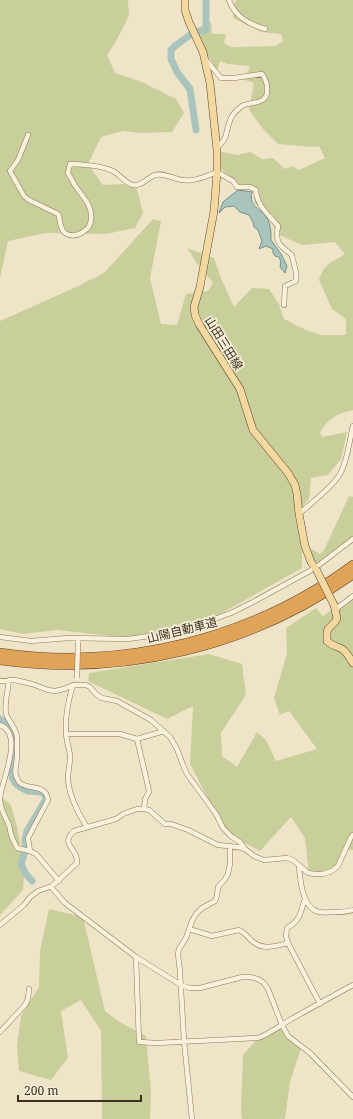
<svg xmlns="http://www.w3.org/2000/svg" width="353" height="1119" viewBox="0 0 353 1119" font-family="'Noto Serif','Noto Sans JP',serif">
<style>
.green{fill:#c9cf9b}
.water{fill:#a9c4bc;stroke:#6f938a}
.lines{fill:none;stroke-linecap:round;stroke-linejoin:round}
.river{stroke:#a9c4bc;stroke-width:7}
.street-casing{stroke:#8d765c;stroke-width:5.5}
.primary-casing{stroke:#5b4430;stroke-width:8}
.highway-casing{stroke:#5b4430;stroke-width:10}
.street{stroke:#faf1dc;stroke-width:4.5}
.primary{stroke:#f3d9a0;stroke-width:7}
.highway{stroke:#e0a458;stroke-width:9}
.street-bridge-casing{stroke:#8d765c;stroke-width:5.5;stroke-linecap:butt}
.primary-bridge-casing{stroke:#5b4430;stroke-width:8;stroke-linecap:butt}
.street-bridge{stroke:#faf1dc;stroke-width:4.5}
.primary-bridge{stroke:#f3d9a0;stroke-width:7}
.labels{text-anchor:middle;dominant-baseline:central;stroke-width:3.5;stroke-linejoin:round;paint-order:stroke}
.street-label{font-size:12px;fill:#3d2e20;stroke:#f7eed8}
</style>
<rect width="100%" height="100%" fill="#f0e4c8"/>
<path class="green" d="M 0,0 L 128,0 L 129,16 L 115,43 L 107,55 L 115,73 L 142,82 L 176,99 L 184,113 L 172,132 L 140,133 L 123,131 L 101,137 L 88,164 L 103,185 L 123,184 L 137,189 L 143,213 L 135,228 L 106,234 L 45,233 L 8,241 L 0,278 Z
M 236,0 L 353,0 L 353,410 C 337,414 328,418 320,433 L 322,437 L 347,432 L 341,459 L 328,475 L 311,478 L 309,499 L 295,516 L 302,549 L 302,568 L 215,617 L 129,638 L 57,630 L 23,634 L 0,629 L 0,321 L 74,288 L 104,273 L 153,219 L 161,221 L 150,278 L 161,324 L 177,325 L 186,294 L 208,291 L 213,283 L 196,262 L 187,248 L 214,258 L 221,278 L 234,307 L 252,288 L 269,289 L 279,304 L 284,319 L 306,330 L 321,335 L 346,335 L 346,319 L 332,309 L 319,280 C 325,262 330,264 345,254 L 335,242 L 302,245 L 277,234 L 268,216 L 254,203 L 254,190 L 239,184 L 220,168 L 221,152 L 238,155 L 250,152 L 262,159 L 273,158 L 285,169 L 292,166 L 299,170 L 325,158 L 319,146 L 312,147 L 278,144 L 264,130 L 249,110 L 254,83 L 245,80 L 250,66 L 228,64 L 220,61 L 217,70 L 202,46 L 196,29 L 211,22 L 212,34 L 226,34 L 224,43 L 231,47 L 275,46 L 283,41 L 281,34 L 261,32 L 233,18 L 234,5 Z
M 349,496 L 353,497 L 353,542 L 321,563 L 314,562 L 308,547 L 320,554 L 324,550 Z
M 353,595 L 353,850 L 345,850 L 331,875 L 309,874 L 305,838 L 291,817 L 260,851 L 226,833 L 190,764 L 193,706 L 167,719 L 88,681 L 89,673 L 209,654 L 242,664 L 246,695 L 221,733 L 222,756 L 237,767 L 257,732 L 266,740 L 276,761 L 317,749 L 289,711 L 280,715 L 274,698 L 287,653 L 286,628 L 316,608 L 323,616 Z
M 0,796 L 11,805 L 16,823 L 25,865 L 23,890 L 0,915 Z
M 49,909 L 83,917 L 105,1011 L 118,1021 L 146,1036 L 151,1092 L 150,1119 L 102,1119 L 101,1031 L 81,1000 L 61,1011 L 68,1058 L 51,1080 L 19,1071 L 17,1046 L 21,1016 L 39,987 L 40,951 Z
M 280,1027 L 302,1045 L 290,1082 L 285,1119 L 242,1119 L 241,1109 L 243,1055 L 261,1035 Z"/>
<path class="water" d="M 238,190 L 252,192 C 248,207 261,208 267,218 C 271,226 271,231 271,240 L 281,254 L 287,266 L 285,273 L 280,267 L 281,262 L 279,257 L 275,256 L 273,253 L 273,249 L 266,246 L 259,249 L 262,241 L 258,230 L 254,227 L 253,222 L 249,215 L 240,212 L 234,206 L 225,207 L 219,213 L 223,202 Z"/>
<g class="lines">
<path class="river" d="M 196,32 L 206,30 L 206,0
M 190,35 L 175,46 L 171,50 L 171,59 L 177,72 L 190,89 L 196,130
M 0,719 L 10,727 L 12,731 L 14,753 L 12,767 L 12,777 L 15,783 L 20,787 L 28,791 L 41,792 L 45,795 L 46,799 L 27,831 L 25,840 L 26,848 L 21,864 L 25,873 L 32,881"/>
<g class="street-casing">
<path id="street" d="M 229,0 C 235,17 249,24 265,29
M 206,60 L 221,78 L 234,78 L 262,74 C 265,78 267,83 267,88 C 269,105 252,101 242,106 C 240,108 237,110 235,112 C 228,119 228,130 225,138 C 223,143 219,144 218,148
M 28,135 L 18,160 L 10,171 L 24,196 L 29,200 L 58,214 L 59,216 C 60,221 60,229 65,233 C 75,240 91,230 91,219 C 93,202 77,193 71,178 C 70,177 69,175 68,173 C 68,170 70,166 70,164 C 81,164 103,166 113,171 C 120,175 125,183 133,185 C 141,187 148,177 155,175 C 164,172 173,179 182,180 C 195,182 206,176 217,172 L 233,181 L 237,187 L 250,187 L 256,190 C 256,205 269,215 278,226 C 275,243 279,245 292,255 C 293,263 298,273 296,281 L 285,286 L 284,305
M 299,514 C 311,503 332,488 340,474 C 348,460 349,442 353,426
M 336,609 L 353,596
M 0,637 L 31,641 L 68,638 L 128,639 L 164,634 L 187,629 L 231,613 L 253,602 L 315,568 L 353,539
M 9,680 C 8,690 4,705 6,714 C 9,722 16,728 17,737 C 17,743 17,751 17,758 C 16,767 13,774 19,782 C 28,791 46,783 48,800 L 28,838 L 30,851 L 36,854 L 59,881
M 0,681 L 15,680 L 32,684 L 48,690 L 55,691 L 64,689 L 73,685 L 86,685 L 90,687 L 97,695 L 102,698 L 117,701 L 151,720 L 170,737 L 177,749 L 183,765 L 187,774 L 216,814 L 223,828 L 232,837 L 240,842 L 245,849
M 73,685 C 68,701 65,716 66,733 C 66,741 70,749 70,757 C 70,764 68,771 68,779 C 69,796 78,813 87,827
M 0,725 C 25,734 1,781 0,799 C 0,809 5,816 9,825 C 10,828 10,831 11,834 C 12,839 15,843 17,848 L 30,851
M 66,734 L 120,734 L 137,739 L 164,731
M 137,739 L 148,786 L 149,792 L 145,799 L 144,809
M 299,866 C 300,879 302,908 319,912 C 324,913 329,912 334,912 C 340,912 347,912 353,910
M 51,887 L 65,903 L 136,957 L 181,985 L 190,988 L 200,988 L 242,977 L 250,977 L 258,979 L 264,983 L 268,989 L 282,1025 L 288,1036 L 310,1053 L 353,1097
M 305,899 C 300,913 301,920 287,928 L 286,936 L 288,943 L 320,1004
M 0,925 L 24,905 L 30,897 L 38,891 L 52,886 L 77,863 C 77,861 77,858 76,856 C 72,846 62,842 74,831 L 116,819 L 123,814 L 137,809 L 144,809 L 149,810 L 165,824 L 171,824 L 188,830 L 218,845 L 238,847 L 245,849 L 254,856 L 264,860 L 287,858 L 293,860 L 308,873 L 315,874 L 323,874 L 332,871 L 338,866 L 351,837 L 353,835
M 189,929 L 212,936 L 239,930 C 244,932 247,936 251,940 C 262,951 275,946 288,943
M 136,957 L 139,1042 L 157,1043 L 258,1038 C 269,1034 278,1027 288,1021 C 309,1009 331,997 353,985
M 0,1032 L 25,1005 L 28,999 L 29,989
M 192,1119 L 184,1041 L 180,972 L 178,954 L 179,949 L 186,938 L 192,921 L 196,914 L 202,908 L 215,901 L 217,896 L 218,887 L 225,879 L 228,874 L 230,864 L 230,846"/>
</g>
<g class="primary-casing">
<path id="primary" d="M 185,0 L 185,10 L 189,22 L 203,52 L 210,83 L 217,150 L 217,172 L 214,211 L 200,287 L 194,307 L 195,315 L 199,324 L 240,389 L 253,430 L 288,473 L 295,485 L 297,494 L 299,514 L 305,546 L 311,562 L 316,569
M 334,605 L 337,618 L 335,622 L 328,629 L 327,632 L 327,641 C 332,646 337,646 342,649 C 347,652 350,659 353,663"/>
</g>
<g class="highway-casing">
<path id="highway" d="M 0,653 C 108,669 221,646 315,590 C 328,583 341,574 353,565
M 0,660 C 123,677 251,647 353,574"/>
</g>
<use href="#street" class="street"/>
<use href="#primary" class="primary"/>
<use href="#highway" class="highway"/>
<g class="street-bridge-casing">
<path id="street-bridge" d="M 77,678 L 78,642"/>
</g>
<g class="primary-bridge-casing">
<path id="primary-bridge" d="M 316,569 L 334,605"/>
</g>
<use href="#street-bridge" class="street-bridge"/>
<use href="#primary-bridge" class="primary-bridge"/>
</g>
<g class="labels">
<g class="street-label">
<text transform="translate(224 343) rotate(58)">山田三田線</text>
<text transform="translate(182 630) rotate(-14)">山陽自動車道</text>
</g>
</g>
<path d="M18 1095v6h123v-6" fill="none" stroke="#3d2e20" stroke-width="2"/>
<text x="24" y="1095" font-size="12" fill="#3d2e20" stroke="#f7eed8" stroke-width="3" paint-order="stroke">200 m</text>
</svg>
